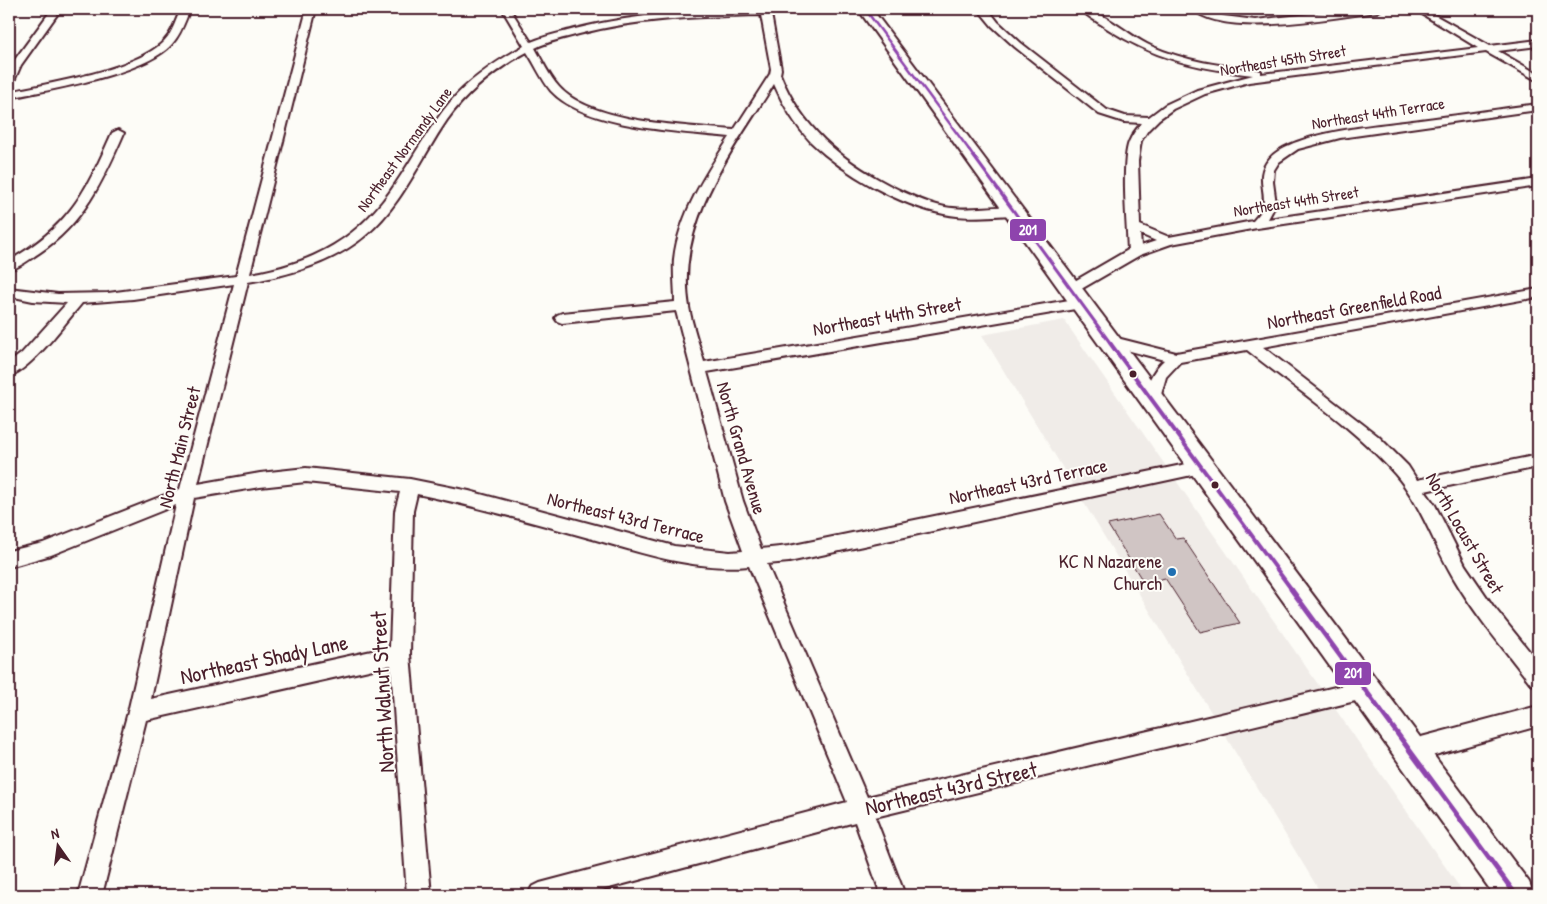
<svg xmlns="http://www.w3.org/2000/svg" width="1547" height="904" viewBox="0 0 1547 904" font-family="'Patrick Hand',sans-serif">
<style>
.built{fill:#f0ece8}
.building{fill:#d0c5c4;stroke:#4a1f2b}
.lines{fill:none;stroke-linecap:round;stroke-linejoin:round}
.street-casing{stroke:#4a1f2b;stroke-width:4}
.primary-casing{stroke:#4a1f2b;stroke-width:4}
.street{fill:#fdfcf7;fill-rule:evenodd}
.primary{fill:#fdfcf7;fill-rule:evenodd}
.bus-1-far3-casing{stroke:#fdfcf7;stroke-width:5}
.bus-1-far2-casing{stroke:#fdfcf7;stroke-width:6}
.bus-1-far1-casing{stroke:#fdfcf7;stroke-width:8}
.bus-1-casing{stroke:#fdfcf7;stroke-width:9}
.bus-1-far3{stroke:#8e44ad;stroke-width:2.5}
.bus-1-far2{stroke:#8e44ad;stroke-width:3}
.bus-1-far1{stroke:#8e44ad;stroke-width:4}
.bus-1{stroke:#8e44ad;stroke-width:5}
.bus-dot{fill:#4a1f2b;stroke:#fdfcf7;stroke-width:2}
.poi-dot{fill:#1f6fb2;stroke:#fdfcf7;stroke-width:2}
.labels{text-anchor:middle;dominant-baseline:central;stroke-width:4;stroke-linejoin:round;paint-order:stroke}
.far-street-label{font-size:16px;fill:#4a1f2b;stroke:#fdfcf7}
.street-label{font-size:19px;fill:#4a1f2b;stroke:#fdfcf7}
.poi-label{font-size:19px;fill:#4a1f2b;stroke:#fdfcf7;text-anchor:end}
.near-street-label{font-size:22px;fill:#4a1f2b;stroke:#fdfcf7}
.line-badge{stroke:#fdfcf7;stroke-width:2}
.badge-label{font-size:14px;text-anchor:middle;font-weight:bold;fill:#fff}
</style>
<rect width="100%" height="100%" fill="#fdfcf7"/>
<filter id="ink" filterUnits="userSpaceOnUse"><feTurbulence type="fractalNoise" baseFrequency=".02" numOctaves="2"/><feDisplacementMap in="SourceGraphic" scale="10" xChannelSelector="R" yChannelSelector="G"/><feConvolveMatrix kernelMatrix="1 2 1 2 8 2 1 2 1" color-interpolation-filters="sRGB"/></filter>
<g filter="url(#ink)">
<path class="built" d="M 1064,320 L 1465,895 L 1322,895 L 982,335 Z"/>
<path class="building" d="M 1159,514 L 1176,539 L 1183,538 L 1240,623 L 1200,632 L 1165,578 L 1144,583 L 1108,525 Z"/>
<g class="lines">
<g class="street-casing">
<path id="street" d="M 52,9 L 61,9 L 21,65 L 14,81 L 9,84 L 9,70 L 11,65 Z
M 181,9 L 190,9 C 185,21 181,34 172,44 C 146,74 49,90 9,98 L 9,92 C 49,83 138,70 165,40 C 173,32 176,19 181,9 Z
M 307,9 L 316,9 L 250,274 C 315,263 360,238 396,183 C 415,155 430,126 451,101 C 471,78 497,61 524,46 L 502,9 L 510,9 L 531,42 C 545,36 560,33 575,29 C 653,9 735,9 814,9 L 810,12 L 771,14 L 781,69 L 780,74 C 801,127 840,159 889,185 C 907,194 926,203 945,207 C 969,212 998,204 1017,208 L 1019,211 L 1017,214 L 1013,215 C 990,216 967,219 944,214 C 899,205 844,174 811,142 C 795,125 783,105 774,84 C 732,151 675,223 689,307 C 692,325 699,344 704,362 L 1081,298 L 1086,300 L 1088,303 L 1086,306 L 1081,308 L 707,372 L 743,501 L 761,549 L 789,546 L 1201,461 L 1207,462 L 1209,467 L 1207,472 L 1201,473 L 789,562 L 767,564 L 867,797 L 1365,680 L 1372,683 L 1375,690 L 1372,697 L 875,817 L 905,895 L 881,895 L 855,822 L 583,895 L 528,895 L 532,887 L 540,883 L 847,802 L 749,566 C 694,571 642,553 589,538 C 532,522 475,506 417,494 L 413,511 L 410,654 L 431,895 L 407,895 L 391,665 L 146,720 L 102,895 L 78,895 L 128,712 L 176,505 L 51,555 L 9,567 L 9,551 L 43,543 L 180,489 L 234,284 L 133,299 L 82,303 C 66,322 31,370 9,376 L 9,363 L 22,353 L 67,303 L 33,301 L 9,296 L 9,288 L 58,294 L 108,293 L 236,276 ZM 761,15 L 771,69 L 770,74 L 734,130 C 688,126 591,123 559,87 C 549,76 542,60 535,48 C 549,41 564,38 579,34 C 639,18 700,17 761,15 ZM 527,52 C 535,64 542,80 551,91 C 585,128 682,132 730,137 C 706,173 679,215 674,259 C 673,273 675,288 675,302 L 562,313 L 557,315 L 555,318 L 557,321 L 562,323 L 676,311 L 725,501 L 743,551 L 730,552 L 674,546 L 469,491 L 410,479 L 306,468 L 260,473 L 198,484 L 248,282 C 290,275 333,263 366,235 C 402,205 421,158 447,120 C 468,91 496,69 527,52 ZM 306,482 L 400,492 L 395,511 L 390,647 L 151,699 L 194,498 L 260,487 Z
M 978,9 L 988,9 L 998,22 L 1021,43 L 1107,110 L 1125,116 L 1149,117 L 1165,105 L 1197,90 L 1253,75 C 1196,68 1154,59 1105,27 C 1097,21 1086,16 1081,9 C 1102,9 1130,37 1151,46 C 1185,61 1221,66 1257,70 L 1261,71 L 1261,74 L 1478,48 L 1414,9 L 1424,9 L 1490,46 L 1538,40 L 1538,46 L 1498,51 L 1538,74 L 1538,81 L 1486,52 L 1249,82 L 1205,94 L 1173,109 L 1159,119 L 1148,130 L 1141,141 L 1138,161 L 1140,225 L 1169,237 L 1253,221 C 1256,217 1260,214 1262,209 C 1269,192 1253,177 1270,158 C 1294,131 1384,125 1420,120 C 1460,115 1499,109 1538,104 L 1538,110 L 1340,138 L 1298,149 L 1279,162 L 1274,170 L 1273,182 L 1276,204 L 1268,219 L 1538,179 L 1538,186 L 1257,228 L 1171,244 L 1140,255 L 1076,292 L 1066,292 L 1064,289 L 1066,286 L 1128,250 C 1127,226 1121,163 1129,142 C 1132,135 1137,128 1142,123 L 1124,122 L 1099,114 L 1015,47 L 992,26 ZM 1140,234 L 1156,241 L 1141,246 Z
M 1192,9 L 1204,9 L 1224,16 L 1255,20 L 1355,9 L 1382,9 L 1377,12 C 1334,17 1226,39 1192,9 Z
M 118,130 L 124,133 C 103,181 83,224 39,253 C 30,259 19,268 9,270 L 9,261 C 69,226 85,194 112,133 Z
M 1538,289 L 1538,297 L 1263,347 L 1378,436 L 1408,466 L 1417,480 L 1538,455 L 1538,467 L 1425,491 L 1435,505 L 1465,565 L 1493,606 L 1538,662 L 1538,686 L 1531,684 C 1504,649 1475,615 1453,577 C 1433,543 1421,504 1395,474 C 1354,427 1296,389 1247,350 L 1180,362 L 1166,377 L 1158,405 L 1153,407 L 1148,405 C 1140,391 1154,369 1164,360 L 1104,344 L 1102,341 L 1104,338 L 1109,336 L 1176,353 Z
M 1538,706 L 1538,726 L 1410,762 L 1403,758 L 1399,751 L 1403,744 L 1410,740 Z"/>
</g>
<g class="primary-casing">
<path id="primary" d="M 858,9 L 872,9 L 1529,882 L 1534,895 L 1494,895 Z"/>
</g>
<use href="#street" class="street"/>
<use href="#primary" class="primary"/>
<g class="bus-1-far3-casing">
<path id="bus-1-far3" d="M 865,9 L 970,151"/>
</g>
<g class="bus-1-far2-casing">
<path id="bus-1-far2" d="M 969,150 L 1111,344"/>
</g>
<g class="bus-1-far1-casing">
<path id="bus-1-far1" d="M 1110,343 L 1292,590"/>
</g>
<g class="bus-1-casing">
<path id="bus-1" d="M 1291,589 L 1516,895"/>
</g>
<use href="#bus-1-far3" class="bus-1-far3"/>
<use href="#bus-1-far2" class="bus-1-far2"/>
<use href="#bus-1-far1" class="bus-1-far1"/>
<use href="#bus-1" class="bus-1"/>
</g>
</g>
<g class="bus-dot">
<circle cx="1133" cy="374" r="4.5"/>
<circle cx="1215" cy="485" r="4.5"/>
</g>
<circle class="poi-dot" cx="1172" cy="572" r="5"/>
<g class="labels">
<g class="far-street-label">
<text transform="translate(1283 60) rotate(-9)">Northeast 45th Street</text>
<text transform="translate(1378 113) rotate(-9)">Northeast 44th Terrace</text>
<text transform="translate(404 149) rotate(-54)">Northeast Normandy Lane</text>
<text transform="translate(1296 201) rotate(-9)">Northeast 44th Street</text>
</g>
<g class="street-label">
<text transform="translate(1354 307) rotate(-10)">Northeast Greenfield Road</text>
<text transform="translate(887 316) rotate(-10)">Northeast 44th Street</text>
<text transform="translate(179 447) rotate(-76)">North Main Street</text>
<text transform="translate(742 448) rotate(74)">North Grand Avenue</text>
<text transform="translate(1028 481) rotate(-12)">Northeast 43rd Terrace</text>
<text transform="translate(626 517) rotate(14)">Northeast 43rd Terrace</text>
<text transform="translate(1465 533) rotate(60)">North Locust Street</text>
</g>
<g class="poi-label">
<text x="1162" y="561">KC N Nazarene<tspan x="1162" dy="22">Church</tspan></text>
</g>
<g class="near-street-label">
<text transform="translate(264 659) rotate(-12)">Northeast Shady Lane</text>
<text transform="translate(382 692) rotate(-93)">North Walnut Street</text>
<text transform="translate(951 788) rotate(-13)">Northeast 43rd Street</text>
</g>
</g>
<g class="line-badge">
<rect x="1009" y="218" width="38" height="24" rx="5" fill="#8e44ad"/>
<rect x="1334" y="661" width="38" height="25" rx="5" fill="#8e44ad"/>
</g>
<g class="badge-label">
<text x="1028" y="235">201</text>
<text x="1353" y="678">201</text>
</g>
<rect width="1547" height="904" fill="none" stroke="#fdfcf7" stroke-width="30"/>
<rect x="15" y="15" width="1517" height="874" fill="none" stroke="#4a1f2b" stroke-width="2" filter="url(#ink)"/>
<g transform="translate(58 846) rotate(346)" stroke="#fdfcf7" stroke-width="4" paint-order="stroke">
<path d="M0-4L9 19L0 12L-9 19Z" fill="#4a1f2b"/>
<text y="-8" font-size="14" font-weight="bold" text-anchor="middle" fill="#4a1f2b">N</text>
</g>
</svg>
